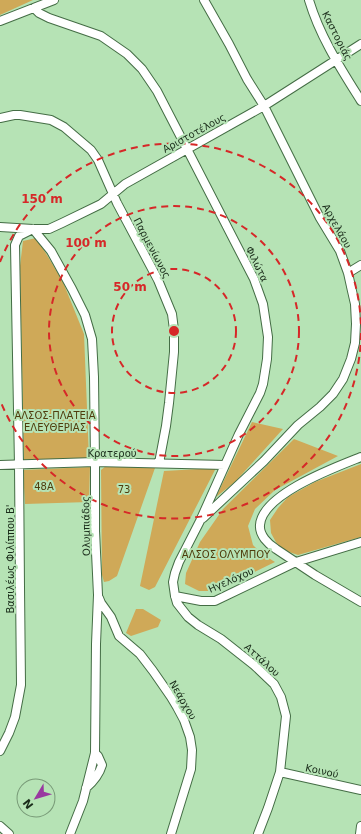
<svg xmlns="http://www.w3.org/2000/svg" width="361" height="834" viewBox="0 0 361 834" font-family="'DejaVu Sans',sans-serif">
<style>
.green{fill:#cfa958}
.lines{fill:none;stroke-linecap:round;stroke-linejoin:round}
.street-casing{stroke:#446d45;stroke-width:10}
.street{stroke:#fff;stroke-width:8}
.ring{fill:none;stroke:#d62828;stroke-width:2;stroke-dasharray:7 5}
.labels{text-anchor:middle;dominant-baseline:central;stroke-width:4;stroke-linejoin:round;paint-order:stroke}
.street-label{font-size:10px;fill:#1a2c1a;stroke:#b6e3b5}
.park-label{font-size:10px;fill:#4f3c0d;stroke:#b6e3b5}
.centre{fill:#d62828;stroke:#b6e3b5;stroke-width:2}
.ring-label{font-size:12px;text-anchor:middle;font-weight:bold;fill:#d62828;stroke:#b6e3b5;stroke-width:4;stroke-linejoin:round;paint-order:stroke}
</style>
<rect width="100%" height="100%" fill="#b6e3b5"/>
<path class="green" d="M 0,0 L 33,0 L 0,15 Z
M 36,238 L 47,255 L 63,282 L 84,334 L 89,458 L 24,460 L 20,266 L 23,241 Z
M 252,422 L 283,429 L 235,482 L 216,497 Z
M 294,439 L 338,456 L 275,490 L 255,509 L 248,526 L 253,545 L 262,554 L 275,562 L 215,591 L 199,591 L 185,584 L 186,573 L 200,542 L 223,509 Z
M 361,464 L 361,537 L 298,555 L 289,552 L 278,546 L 271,533 L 270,520 L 278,508 L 288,497 L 315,482 Z
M 106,466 L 155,468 L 117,576 L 109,581 L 104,582 L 102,575 L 101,470 Z
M 90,467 L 89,502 L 25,504 L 23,470 Z
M 216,468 L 155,587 L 149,590 L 140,586 L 164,471 Z
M 136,609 L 143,609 L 161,620 L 158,627 L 131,636 L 126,633 Z"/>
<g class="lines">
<g class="street-casing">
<path id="street" d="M 309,0 C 320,37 341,69 361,101
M 34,8 L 39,13 L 49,18 L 101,36 L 127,54 L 142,69 L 157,91 L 187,149 L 254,279 L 263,304 L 268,337 L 267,359 L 263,384 L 260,393 L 239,434 L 200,521 L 179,562 L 175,573 L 173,582 L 175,596 L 177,603 L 188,617 L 198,625 L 221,639 L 254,665 L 274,684 L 281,697 L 286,716 L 280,772 L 268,808 L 258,834
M 0,21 L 54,0
M 0,118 L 14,115 L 20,115 L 51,120 L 64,127 L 91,150 L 98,160 L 117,203 L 158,280 L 172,314 L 174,330 L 174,352 L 169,403 L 166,426 L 159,463
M 0,227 L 33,229 L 49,229 L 62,223 L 101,204 L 125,184 L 264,106 L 361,44
M 33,229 L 51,251 L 72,289 L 85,315 L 92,339 L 94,377 L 95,462 L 95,531 L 98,595 L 96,644 L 95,753 L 83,801 L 70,834
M 348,273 L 361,265
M 361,457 C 336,467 262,494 260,525 C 259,535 268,544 276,549 L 315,575 L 361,602
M 0,465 L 95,462 L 225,465
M 203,518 L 264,461 L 298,425 L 320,407 L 333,394 L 343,379 L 351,359 L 355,343 L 356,324 L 355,304 L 352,291 L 348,273 L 340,251 L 320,218 L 264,106 L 247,79 L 229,44 L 204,0
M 175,596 L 201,601 L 215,601 L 296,562 L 361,542
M 99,598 L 101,603 L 111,617 L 119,636 L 140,654 L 153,671 L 171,697 L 177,707 L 184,720 L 190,737 L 192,750 L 191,769 L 171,834
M 0,751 L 9,733 L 15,717 L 21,685 L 20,587 L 19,465 L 15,245 L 19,236 L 33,229
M 280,772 L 361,790
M 86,788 C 94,781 99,775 102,765 L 98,756 L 95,753
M 0,826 L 9,834
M 360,834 L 361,826"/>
</g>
<use href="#street" class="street"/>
</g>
<g class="ring">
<circle cx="174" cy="331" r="62"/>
<circle cx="174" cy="331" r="125"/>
<path d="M361 333A187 187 0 0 1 0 400M0 262A187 187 0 0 1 361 329"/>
</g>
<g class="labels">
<g class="street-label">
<text transform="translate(337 36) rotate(63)">Καστοριάς</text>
<text transform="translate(194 133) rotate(-29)">Αριστοτέλους</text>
<text transform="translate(337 226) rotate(61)">Αρχελάου</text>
<text transform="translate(152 248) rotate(62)">Παρμενίωνος</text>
<text transform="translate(257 264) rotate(64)">Φιλώτα</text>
<text x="112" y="453">Κρατερού</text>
<text transform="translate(86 526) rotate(-91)">Ολυμπιάδος</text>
<text transform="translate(10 559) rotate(-90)">Βασιλέως Φιλίππου Β'</text>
<text transform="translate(231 580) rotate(-24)">Ηγελόχου</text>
<text transform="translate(262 660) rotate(42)">Αττάλου</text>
<text transform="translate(183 700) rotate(60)">Νεάρχου</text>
<text transform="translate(322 771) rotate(12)">Κοινού</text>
</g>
<g class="park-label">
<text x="55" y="415">ΑΛΣΟΣ-ΠΛΑΤΕΙΑ<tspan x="55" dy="12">ΕΛΕΥΘΕΡΙΑΣ</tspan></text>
<text x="44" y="486">48Α</text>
<text x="124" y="489">73</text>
<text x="226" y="554">ΑΛΣΟΣ ΟΛΥΜΠΟΥ</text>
</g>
</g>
<circle cx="174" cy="331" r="6" class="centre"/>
<g class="ring-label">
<text x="42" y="203">150 m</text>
<text x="86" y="247">100 m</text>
<text x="130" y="291">50 m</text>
</g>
<g transform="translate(36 798) rotate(232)"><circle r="19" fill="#b6e3b5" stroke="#789a77"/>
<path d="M0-3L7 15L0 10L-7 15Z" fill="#9938a0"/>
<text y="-6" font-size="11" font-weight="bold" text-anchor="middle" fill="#1a2c1a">N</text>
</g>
</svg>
